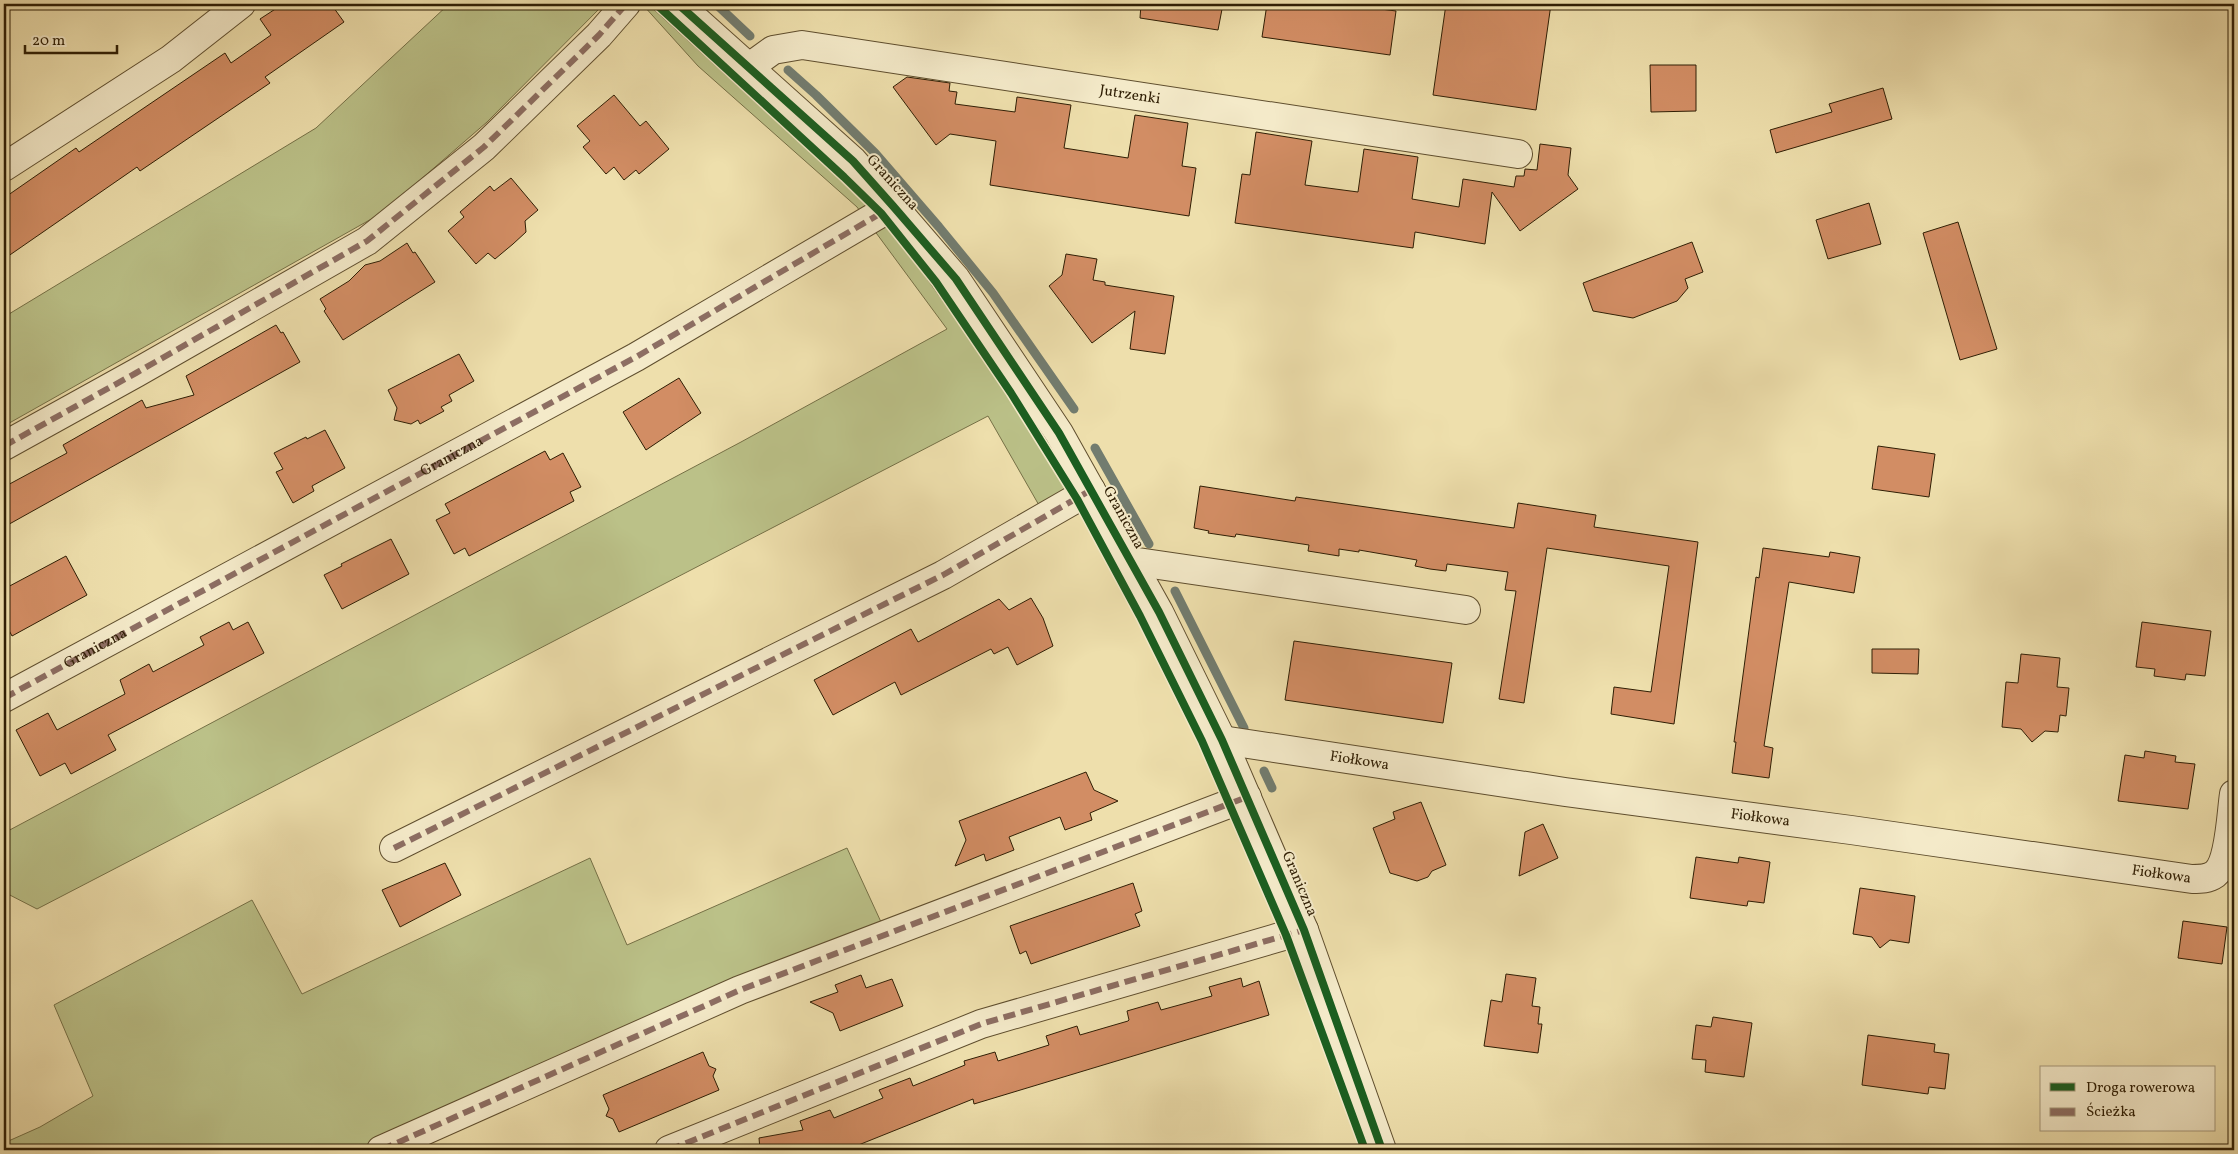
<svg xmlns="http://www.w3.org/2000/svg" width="2238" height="1154" viewBox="0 0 2238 1154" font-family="Vollkorn,serif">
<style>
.green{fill:#bbc188;stroke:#757046}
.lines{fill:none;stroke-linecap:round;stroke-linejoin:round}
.stream{stroke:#727c6f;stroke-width:9}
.building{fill:#d28d64;stroke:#2f1e04}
.minor-casing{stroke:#5f4e2e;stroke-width:30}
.minor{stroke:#f4eac9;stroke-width:28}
.quiet{stroke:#8d6e63;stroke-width:6;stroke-dasharray:12 6;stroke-linecap:butt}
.cycleway-casing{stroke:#f4eac9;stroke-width:11}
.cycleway{stroke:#1b5e20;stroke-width:8}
.labels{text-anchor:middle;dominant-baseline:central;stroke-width:4;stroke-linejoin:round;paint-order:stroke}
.street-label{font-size:15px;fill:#2f1e04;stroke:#f4eac9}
</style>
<rect width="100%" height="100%" fill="#eedfac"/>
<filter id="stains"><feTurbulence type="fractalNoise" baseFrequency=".004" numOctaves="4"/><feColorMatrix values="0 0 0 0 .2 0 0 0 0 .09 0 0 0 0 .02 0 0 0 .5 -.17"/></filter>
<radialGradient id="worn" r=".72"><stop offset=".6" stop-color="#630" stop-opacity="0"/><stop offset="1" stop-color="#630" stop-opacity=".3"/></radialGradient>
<path class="green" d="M 449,4 L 604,4 L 487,122 L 382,213 L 4,426 L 4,317 L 316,128 Z
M 643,5 L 650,6 L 885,220 L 993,371 L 1078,507 L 1040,507 L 988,416 L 37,909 L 4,892 L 4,833 L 741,442 L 947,329 L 857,207 L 698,66 Z
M 847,848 L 881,922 L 737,981 L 363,1150 L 4,1150 L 4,1143 L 40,1127 L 93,1096 L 54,1005 L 252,900 L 302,994 L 590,858 L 627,945 Z"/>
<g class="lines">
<path class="stream" d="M 716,4 L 750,36
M 788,70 L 816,95 L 875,153 L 939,227 L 993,293 L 1074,409
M 1095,448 L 1149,544
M 1175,591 L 1244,728
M 1264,771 L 1272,788"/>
</g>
<path class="building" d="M 283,4 L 331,4 L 344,22 L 265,77 L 270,83 L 140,171 L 137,167 L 4,259 L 4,198 L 76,148 L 79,152 L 225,53 L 231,63 L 271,35 L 260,19 Z
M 1141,4 L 1223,4 L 1218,30 L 1140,18 Z
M 1267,4 L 1382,4 L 1381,9 L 1396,11 L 1390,55 L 1262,37 Z
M 1446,4 L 1551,4 L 1536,110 L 1433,95 Z
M 1650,65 L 1696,65 L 1696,111 L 1651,112 Z
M 907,77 L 950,83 L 949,91 L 957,92 L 955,104 L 1015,112 L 1017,97 L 1071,105 L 1064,148 L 1128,158 L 1135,115 L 1188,123 L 1182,166 L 1196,168 L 1189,216 L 990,185 L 996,141 L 950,134 L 936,145 L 893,87 Z
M 1883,88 L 1892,119 L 1776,153 L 1770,130 L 1832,112 L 1829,104 Z
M 614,95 L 640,126 L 646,121 L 669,149 L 639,174 L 636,170 L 624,180 L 614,167 L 606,174 L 583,147 L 590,141 L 577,126 Z
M 1256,132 L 1312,141 L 1305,185 L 1358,192 L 1364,149 L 1418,157 L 1412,199 L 1459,207 L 1463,179 L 1514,187 L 1516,176 L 1524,176 L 1525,169 L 1537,170 L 1540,144 L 1571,148 L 1568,175 L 1578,189 L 1520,231 L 1492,192 L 1485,244 L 1415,232 L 1413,248 L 1235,223 L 1242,174 L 1250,175 Z
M 511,178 L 538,210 L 525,221 L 526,232 L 513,244 L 495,259 L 488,253 L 476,264 L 448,231 L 464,217 L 460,212 L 490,186 L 494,191 Z
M 1869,203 L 1881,244 L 1828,259 L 1816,220 Z
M 1958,222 L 1997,349 L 1960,360 L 1923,233 Z
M 1692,242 L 1703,272 L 1685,279 L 1688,288 L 1677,301 L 1633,318 L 1593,311 L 1583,283 Z
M 407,243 L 413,253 L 415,252 L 435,282 L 343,340 L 324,311 L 326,309 L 320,299 L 349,281 L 365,265 L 380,261 Z
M 1066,254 L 1097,259 L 1093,280 L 1105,282 L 1105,285 L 1174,296 L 1165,354 L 1130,349 L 1135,311 L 1092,343 L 1049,286 L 1062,275 Z
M 276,325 L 281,333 L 283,332 L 300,362 L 4,527 L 4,487 L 67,453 L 63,445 L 142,400 L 146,408 L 194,395 L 186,376 Z
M 459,354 L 474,381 L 449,395 L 452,401 L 441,407 L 444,411 L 420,424 L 418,420 L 411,424 L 394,420 L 397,408 L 388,390 Z
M 679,378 L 701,413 L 646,450 L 623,412 Z
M 325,430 L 345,468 L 312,486 L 314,491 L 293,503 L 276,472 L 283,469 L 274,453 L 306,437 L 307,439 Z
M 1878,446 L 1935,454 L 1929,497 L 1872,489 Z
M 545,451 L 550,460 L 563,453 L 581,487 L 570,492 L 574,501 L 469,556 L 465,548 L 454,554 L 436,520 L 450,513 L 445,504 Z
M 1200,486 L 1295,501 L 1296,497 L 1514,528 L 1518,503 L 1596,515 L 1594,527 L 1698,542 L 1674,724 L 1611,714 L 1614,687 L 1651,692 L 1669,566 L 1547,548 L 1524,703 L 1499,699 L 1516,591 L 1505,590 L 1508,572 L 1447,564 L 1446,571 L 1430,569 L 1415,566 L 1417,560 L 1359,550 L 1359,552 L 1339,549 L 1339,556 L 1308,551 L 1309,545 L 1236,534 L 1235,537 L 1208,533 L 1209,531 L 1194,528 Z
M 391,539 L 409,574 L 342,609 L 324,575 L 342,566 L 341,564 Z
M 1763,548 L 1829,557 L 1830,552 L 1860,557 L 1854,593 L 1789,582 L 1764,746 L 1773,748 L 1769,778 L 1732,773 L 1736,742 L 1734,742 L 1745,660 L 1756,577 L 1759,578 Z
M 66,556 L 87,595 L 12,636 L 4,621 L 4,589 Z
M 1031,598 L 1043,618 L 1053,646 L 1017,665 L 1008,647 L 994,654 L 991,649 L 901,695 L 895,682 L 833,715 L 814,680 L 911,629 L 918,642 L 999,599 L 1009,610 Z
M 229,622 L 233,630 L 248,622 L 264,653 L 108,735 L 116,750 L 71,774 L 65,763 L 40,776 L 16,730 L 48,713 L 57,730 L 125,694 L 120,680 L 149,664 L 153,672 L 204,645 L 200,637 Z
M 2142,622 L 2211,631 L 2205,676 L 2186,674 L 2185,680 L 2154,676 L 2155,669 L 2136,667 Z
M 1294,641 L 1452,663 L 1443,723 L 1285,700 Z
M 1872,649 L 1919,649 L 1918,674 L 1872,673 Z
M 2021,654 L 2060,658 L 2057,687 L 2069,688 L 2066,716 L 2060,715 L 2058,732 L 2045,731 L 2032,742 L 2021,729 L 2002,727 L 2006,682 L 2018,683 Z
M 2145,751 L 2176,756 L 2175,762 L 2195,764 L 2188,809 L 2118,801 L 2125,755 L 2144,758 Z
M 1086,772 L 1094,790 L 1118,801 L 1090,813 L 1092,820 L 1065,830 L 1060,817 L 1009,837 L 1014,850 L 986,861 L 984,854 L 955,866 L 966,840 L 959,821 Z
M 1421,802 L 1446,865 L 1432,871 L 1428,877 L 1417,881 L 1390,873 L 1373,828 L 1395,819 L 1393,812 Z
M 1543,824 L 1558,858 L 1519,876 L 1525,832 Z
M 1696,857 L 1738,863 L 1739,857 L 1770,862 L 1764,903 L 1748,901 L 1747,906 L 1690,898 Z
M 445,863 L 461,895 L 400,927 L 382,890 Z
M 1133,883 L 1142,911 L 1135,914 L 1140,926 L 1031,964 L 1026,951 L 1020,954 L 1010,926 Z
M 1860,888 L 1915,896 L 1909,943 L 1890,940 L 1880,948 L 1872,937 L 1853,934 Z
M 2183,921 L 2227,927 L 2222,964 L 2178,958 Z
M 1506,974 L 1536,978 L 1532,1006 L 1540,1007 L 1538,1024 L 1542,1024 L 1538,1053 L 1484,1046 L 1491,1000 L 1502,1002 Z
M 861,975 L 866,988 L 892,979 L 903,1006 L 840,1031 L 833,1013 L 810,1002 L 838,992 L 835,985 Z
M 1241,978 L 1243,987 L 1259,981 L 1269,1015 L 974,1104 L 973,1099 L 846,1150 L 760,1150 L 759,1138 L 803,1130 L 800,1121 L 830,1110 L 834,1118 L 883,1098 L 879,1090 L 910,1078 L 913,1086 L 965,1065 L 964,1061 L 995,1052 L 998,1061 L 1049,1045 L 1046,1036 L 1077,1026 L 1080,1035 L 1128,1021 L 1129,1020 L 1127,1011 L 1158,1002 L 1161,1010 L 1212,996 L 1209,987 Z
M 1713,1017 L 1752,1023 L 1744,1077 L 1705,1072 L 1706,1060 L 1692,1059 L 1696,1025 L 1711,1027 Z
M 1868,1035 L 1935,1044 L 1934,1052 L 1949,1054 L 1945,1089 L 1929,1087 L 1928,1094 L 1862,1085 Z
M 703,1052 L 709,1066 L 716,1069 L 713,1076 L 719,1090 L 619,1132 L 613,1119 L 606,1116 L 609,1109 L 603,1095 Z"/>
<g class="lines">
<g class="minor-casing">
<g id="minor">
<path d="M 678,4 L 853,161 L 893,206 L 956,279 L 1059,433 L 1159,612 L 1222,740 L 1304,930 L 1382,1150"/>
<path id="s1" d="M 748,68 L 773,50 L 802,45 L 1518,154"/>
<path d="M 4,167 L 171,59 L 241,4"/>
<path d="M 4,446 L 136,373 L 367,241 L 484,147 L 599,35 L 626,4"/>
<path d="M 1131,561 L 1466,610"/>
<path id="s2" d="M 4,698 L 636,357 L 893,206"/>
<path id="s3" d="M 1222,740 L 1565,792 L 1851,830 L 2192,879 C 2201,879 2208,879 2215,874 C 2230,862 2231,813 2234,794"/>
<path d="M 394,848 L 943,575 L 1091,490"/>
<path d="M 381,1150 L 740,990 L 1247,797"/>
<path d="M 669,1150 L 981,1024 L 1304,930"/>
</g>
</g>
<use href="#minor" class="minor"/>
<path class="quiet" d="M 4,446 L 136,373 L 367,241 L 484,147 L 599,35 L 626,4
M 4,698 L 636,357 L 883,212
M 394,848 L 943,575 L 1091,490
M 381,1150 L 740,990 L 1247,797
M 669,1150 L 981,1024 L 1304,930"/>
<g class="cycleway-casing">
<path id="cycleway" d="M 656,4 L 844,177 L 881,213 L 936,282 L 1011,393 L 1077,499 L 1140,616 L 1202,741 L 1286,935 L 1365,1150
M 678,4 L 853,161 L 893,206 L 956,279 L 1059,433 L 1159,612 L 1222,740 L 1304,930 L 1382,1150"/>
</g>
<use href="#cycleway" class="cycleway"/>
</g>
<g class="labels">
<g class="street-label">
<text stroke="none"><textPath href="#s1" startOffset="392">Jutrzenki</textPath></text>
<text transform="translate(892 183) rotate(48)">Graniczna</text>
<text stroke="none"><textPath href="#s2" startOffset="509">Graniczna</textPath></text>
<text transform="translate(1123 518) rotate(61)">Graniczna</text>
<text stroke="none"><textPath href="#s2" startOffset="104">Graniczna</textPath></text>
<text stroke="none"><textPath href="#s3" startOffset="139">Fiołkowa</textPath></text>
<text stroke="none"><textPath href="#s3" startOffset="544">Fiołkowa</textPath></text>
<text stroke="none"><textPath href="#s3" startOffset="949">Fiołkowa</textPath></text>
<text transform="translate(1299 884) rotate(67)">Graniczna</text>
</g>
</g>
<rect width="2238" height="1154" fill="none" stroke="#eedfac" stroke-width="20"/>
<rect x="5" y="5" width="2228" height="1144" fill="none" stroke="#2f1e04" stroke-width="2.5"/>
<rect x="10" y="10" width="2218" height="1134" fill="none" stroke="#2f1e04"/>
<rect x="2040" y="1066" width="175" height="65" fill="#f4eac9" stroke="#a5987a"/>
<rect x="2050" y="1083" width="25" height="8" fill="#1b5e20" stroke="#a5987a"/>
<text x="2086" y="1092" font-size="15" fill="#2f1e04">Droga rowerowa</text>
<rect x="2050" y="1108" width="25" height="8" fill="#8d6e63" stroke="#a5987a"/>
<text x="2086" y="1116" font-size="15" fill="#2f1e04">Ścieżka</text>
<path d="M25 45v8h92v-8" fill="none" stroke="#2f1e04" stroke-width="2.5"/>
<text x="32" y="45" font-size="15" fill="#2f1e04" stroke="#f4eac9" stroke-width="4" paint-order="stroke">20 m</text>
<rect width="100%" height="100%" filter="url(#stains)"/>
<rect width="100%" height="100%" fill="url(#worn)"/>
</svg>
